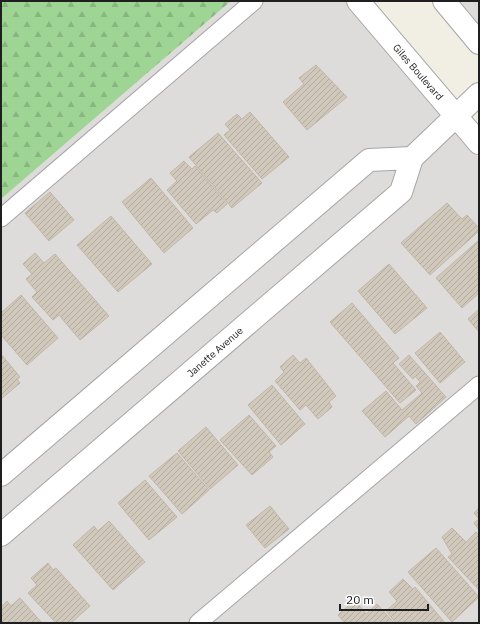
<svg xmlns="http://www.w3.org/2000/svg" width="480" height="624" viewBox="0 0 480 624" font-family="'IBM Plex Sans',sans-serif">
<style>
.residential{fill:#dddcdb}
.forest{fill:url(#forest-firs)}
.building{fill:url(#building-hatch);stroke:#c4b6a4}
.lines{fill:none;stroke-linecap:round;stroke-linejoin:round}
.service-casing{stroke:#a6a6a6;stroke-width:19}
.minor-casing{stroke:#a6a6a6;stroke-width:24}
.service{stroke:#fff;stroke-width:17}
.minor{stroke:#fff;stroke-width:22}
.labels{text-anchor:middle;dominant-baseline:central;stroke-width:3;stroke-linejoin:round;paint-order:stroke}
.street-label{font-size:10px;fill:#1f1f1f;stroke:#fff}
</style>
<defs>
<pattern id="forest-firs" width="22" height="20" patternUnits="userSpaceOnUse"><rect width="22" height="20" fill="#9ed494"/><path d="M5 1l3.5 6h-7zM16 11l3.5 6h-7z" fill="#88b67f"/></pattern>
<pattern id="building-hatch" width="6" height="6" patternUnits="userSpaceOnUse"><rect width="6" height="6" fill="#d1c8bc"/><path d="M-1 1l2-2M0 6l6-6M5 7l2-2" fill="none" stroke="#b3aba1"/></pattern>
</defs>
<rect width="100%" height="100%" fill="#f1eee4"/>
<path class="residential" d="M 231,1 L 346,1 L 479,158 L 479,623 L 1,623 L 1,199 Z
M 444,1 L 479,1 L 479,41 Z"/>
<path class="forest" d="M 1,1 L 231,1 L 1,199 Z"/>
<path class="building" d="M 316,65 L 347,97 L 307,130 L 283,102 L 304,84 L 299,78 Z
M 250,112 L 289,157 L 262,179 L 224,135 L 230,130 L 225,124 L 237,114 L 242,119 Z
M 218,133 L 262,183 L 232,208 L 189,157 Z
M 184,161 L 192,169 L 195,166 L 227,204 L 217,213 L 213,210 L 196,224 L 167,190 L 177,181 L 170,173 Z
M 151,178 L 193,228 L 164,253 L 122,202 Z
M 50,192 L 74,220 L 49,241 L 25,213 Z
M 447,203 L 462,219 L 467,215 L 479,228 L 479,231 L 430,275 L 401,243 Z
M 111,216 L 152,264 L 118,292 L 77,245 Z
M 479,240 L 479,293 L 462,308 L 436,278 Z
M 35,253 L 44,263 L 55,254 L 109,316 L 80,340 L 59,315 L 53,320 L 32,297 L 37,292 L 26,279 L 32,274 L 23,264 Z
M 389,264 L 427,308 L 395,334 L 358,291 Z
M 21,295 L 58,338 L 27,365 L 1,335 L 1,313 Z
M 352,303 L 399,358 L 393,363 L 416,390 L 400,403 L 330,322 Z
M 479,309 L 479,332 L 468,319 Z
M 440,332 L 465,362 L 440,383 L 415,353 Z
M 1,354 L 20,377 L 17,379 L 20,383 L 1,399 Z
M 293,355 L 300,363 L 306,358 L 336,396 L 329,402 L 332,407 L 318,419 L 306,405 L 300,410 L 275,381 L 284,372 L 280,367 Z
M 409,355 L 446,397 L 416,424 L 409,416 L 385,437 L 362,411 L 386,391 L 402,410 L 422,393 L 416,386 L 420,382 L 415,376 L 413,379 L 399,364 Z
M 272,385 L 305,424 L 281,445 L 248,405 Z
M 249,415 L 276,446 L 269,452 L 273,457 L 252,475 L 220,440 Z
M 206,427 L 238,465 L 210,489 L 178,451 Z
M 177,453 L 209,490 L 182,514 L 149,476 Z
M 145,480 L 177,517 L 149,540 L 118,503 Z
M 270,506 L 289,529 L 265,548 L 246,525 Z
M 479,508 L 479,530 L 474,523 L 479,519 L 474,513 Z
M 109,521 L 145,562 L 113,590 L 73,545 L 94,526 L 98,531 Z
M 452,528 L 466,542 L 476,532 L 479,535 L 479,590 L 448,557 L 452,554 L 442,537 Z
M 436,548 L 479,597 L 452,622 L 408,572 Z
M 48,563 L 53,570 L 56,568 L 90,606 L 71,623 L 56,623 L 28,593 L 37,585 L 31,578 Z
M 403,579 L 413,589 L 415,587 L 445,623 L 396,623 L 386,611 L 397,601 L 389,592 Z
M 20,598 L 42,623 L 1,623 L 1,607 L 7,601 L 11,606 Z
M 355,600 L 366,614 L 377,604 L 394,623 L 345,623 L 338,615 Z"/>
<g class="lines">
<g class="service-casing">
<path id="service" d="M 1,218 L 254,1
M 198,623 L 479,385"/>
</g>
<g class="minor-casing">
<path id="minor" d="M 358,1 L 479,143
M 444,1 L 479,43
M 1,475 L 369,160 L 412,158 L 479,94
M 1,535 L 401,192 L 412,158"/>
</g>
<use href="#service" class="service"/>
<use href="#minor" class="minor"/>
</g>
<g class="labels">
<g class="street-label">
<text transform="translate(418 72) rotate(49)">Giles Boulevard</text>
<text transform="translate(215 352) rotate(-41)">Janette Avenue</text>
</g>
</g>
<rect width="480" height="624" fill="none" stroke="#1f1f1f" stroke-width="4"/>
<path d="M340 604v6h88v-6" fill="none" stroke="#1f1f1f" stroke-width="2"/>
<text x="346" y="604" font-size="12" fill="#1f1f1f" stroke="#ffffff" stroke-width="3" paint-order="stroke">20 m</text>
</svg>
